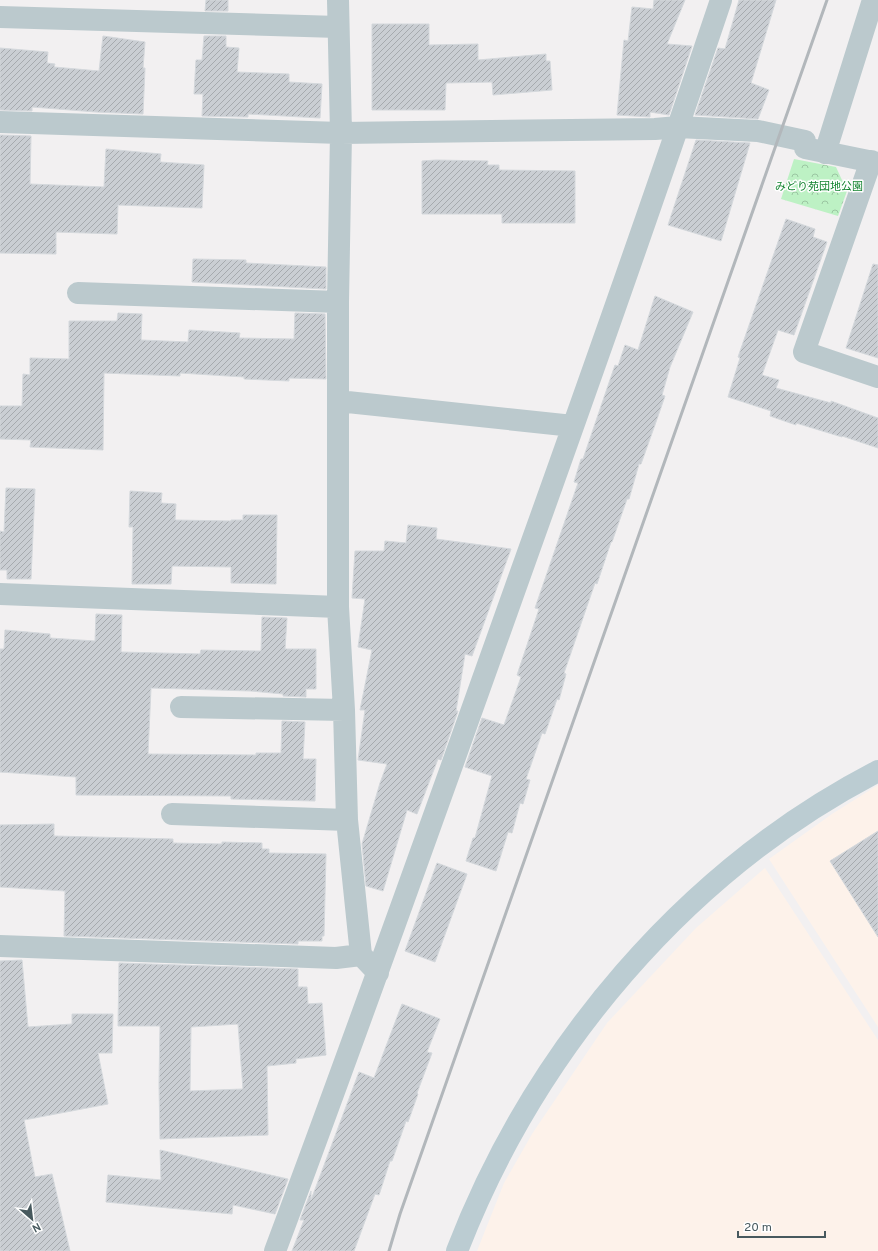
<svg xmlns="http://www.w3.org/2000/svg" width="878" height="1251" viewBox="0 0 878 1251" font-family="Overpass,'Noto Sans JP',sans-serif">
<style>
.commercial{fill:#fdf2ea}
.park{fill:url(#park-crowns)}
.building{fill:url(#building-hatch);stroke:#d4d8dc;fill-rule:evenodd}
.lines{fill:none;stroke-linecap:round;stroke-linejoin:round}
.street{stroke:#bbc9cd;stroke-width:22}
.secondary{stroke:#bbccd2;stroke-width:22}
.rail{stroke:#b2b7bb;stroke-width:3}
.labels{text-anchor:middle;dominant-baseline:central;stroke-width:3;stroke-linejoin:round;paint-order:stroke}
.park-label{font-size:11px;fill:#148430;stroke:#fff}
</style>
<defs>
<pattern id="park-crowns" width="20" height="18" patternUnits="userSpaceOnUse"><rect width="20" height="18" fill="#bdf1c4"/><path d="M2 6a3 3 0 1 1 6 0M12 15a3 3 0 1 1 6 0" fill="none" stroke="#9bc6a2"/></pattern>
<pattern id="building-hatch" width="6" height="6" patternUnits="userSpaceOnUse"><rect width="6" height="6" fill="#caced3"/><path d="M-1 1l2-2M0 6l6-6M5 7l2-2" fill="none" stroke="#a6aaae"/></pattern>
</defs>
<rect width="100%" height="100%" fill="#f2f0f1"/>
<path class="commercial" d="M 878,785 L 878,1027 L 769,859 L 832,814 Z
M 765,868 L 878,1040 L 878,1251 L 477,1251 L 504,1183 L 532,1134 L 607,1023 L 696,928 Z"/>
<path class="park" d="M 794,159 L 836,167 L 847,191 L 838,216 L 781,199 Z"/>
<path class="building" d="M 206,0 L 228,0 L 228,11 L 205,11 Z
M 654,0 L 685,0 L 667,44 L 692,46 L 669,115 L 650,112 L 650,117 L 617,115 L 624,40 L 628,41 L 632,7 L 653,9 Z
M 739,0 L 776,0 L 751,83 L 769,90 L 758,119 L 695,115 L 718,48 L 725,49 Z
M 372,24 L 429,24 L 429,45 L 478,44 L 478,60 L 546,54 L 546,61 L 550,61 L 552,90 L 493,95 L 492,82 L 446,83 L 445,110 L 372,110 Z
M 103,36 L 145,42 L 143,68 L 145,68 L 143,114 L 96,112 L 32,107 L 32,111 L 0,110 L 0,48 L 48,52 L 47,63 L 55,64 L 54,67 L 99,71 Z
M 204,36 L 226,36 L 226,47 L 239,48 L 237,72 L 289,74 L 289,82 L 322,84 L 320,118 L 248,114 L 248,117 L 202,116 L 203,94 L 194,94 L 196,60 L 202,60 Z
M 0,135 L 31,136 L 30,184 L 104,187 L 106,149 L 161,154 L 160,162 L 204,165 L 202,208 L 118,205 L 117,234 L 56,232 L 56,254 L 0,253 Z
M 696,140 L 750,143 L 721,241 L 668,225 Z
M 436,160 L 488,161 L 487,165 L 499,165 L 499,170 L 575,171 L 575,223 L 502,223 L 502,214 L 422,214 L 422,161 Z
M 786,219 L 815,229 L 813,237 L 827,242 L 794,335 L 778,330 L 762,375 L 779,380 L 776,388 L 831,403 L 831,401 L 878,418 L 878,448 L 842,436 L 842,437 L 796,423 L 796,425 L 770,416 L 771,411 L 728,397 L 740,358 L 738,357 Z
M 193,259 L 246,260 L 246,263 L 326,267 L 326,289 L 192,282 Z
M 873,264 L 878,265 L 878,358 L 846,348 Z
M 655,296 L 693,312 L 670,367 L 662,395 L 665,396 L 656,422 L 641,464 L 639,464 L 629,499 L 627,499 L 612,542 L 611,542 L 597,584 L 595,583 L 564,673 L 566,674 L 559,700 L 557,699 L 545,734 L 542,733 L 526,779 L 530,780 L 523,804 L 520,803 L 512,833 L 508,832 L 496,871 L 466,861 L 473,838 L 475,838 L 492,776 L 465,767 L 482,718 L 504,725 L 521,677 L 517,675 L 539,609 L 535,608 L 578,483 L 574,482 L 581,459 L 583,459 L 615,365 L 618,366 L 625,345 L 638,350 Z
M 118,313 L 142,314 L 141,340 L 188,342 L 189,330 L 240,333 L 239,338 L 294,339 L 295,313 L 325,314 L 326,379 L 289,378 L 289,381 L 244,379 L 244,377 L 180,373 L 180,376 L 104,373 L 103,450 L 30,447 L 31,440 L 0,439 L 0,406 L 22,406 L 23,374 L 30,375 L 30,358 L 69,359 L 69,321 L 117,321 Z
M 6,488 L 35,489 L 31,579 L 7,579 L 7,570 L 0,570 L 0,531 L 4,532 Z
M 130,491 L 162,493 L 161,503 L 176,504 L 175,520 L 231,521 L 231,520 L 243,520 L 243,515 L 277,515 L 276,584 L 231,583 L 231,567 L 172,566 L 171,584 L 132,584 L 133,527 L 129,527 Z
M 408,525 L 437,528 L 436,539 L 511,549 L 472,656 L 465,654 L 456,711 L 458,711 L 441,760 L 438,759 L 417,814 L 407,810 L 383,891 L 366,886 L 362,844 L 380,783 L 387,764 L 358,760 L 365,710 L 360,710 L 372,650 L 358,647 L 365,599 L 352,598 L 355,551 L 384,551 L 385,541 L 406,543 Z
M 96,614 L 122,615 L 121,652 L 200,654 L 201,650 L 261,651 L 262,617 L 287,618 L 285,649 L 316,649 L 316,689 L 306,689 L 306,697 L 283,696 L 283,694 L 251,691 L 151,688 L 148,754 L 256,755 L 256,753 L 281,753 L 282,721 L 305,722 L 303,759 L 316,759 L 315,801 L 231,799 L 231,796 L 76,795 L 76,777 L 0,772 L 0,649 L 4,649 L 5,630 L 50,634 L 50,638 L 95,641 Z
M 54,824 L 54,836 L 173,839 L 173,843 L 222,844 L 222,842 L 262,843 L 262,849 L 269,849 L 269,853 L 326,854 L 324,936 L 322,936 L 322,941 L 298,941 L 298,944 L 64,936 L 65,891 L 0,887 L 0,825 Z
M 878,831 L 878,937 L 830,861 Z
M 437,863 L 467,874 L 435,962 L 405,951 Z
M 22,960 L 28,1027 L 72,1024 L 72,1014 L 113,1014 L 112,1053 L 98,1053 L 108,1104 L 24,1120 L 35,1177 L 52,1174 L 70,1251 L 0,1251 L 0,961 Z
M 119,963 L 298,969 L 298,987 L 307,987 L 308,1004 L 322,1003 L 326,1055 L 296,1059 L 296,1063 L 267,1066 L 268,1135 L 160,1139 L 159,1084 L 160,1026 L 118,1026 ZM 238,1024 L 243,1089 L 190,1091 L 191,1027 Z
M 402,1004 L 440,1019 L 427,1052 L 432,1053 L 417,1093 L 418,1094 L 408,1122 L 406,1121 L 392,1161 L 390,1161 L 379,1195 L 375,1194 L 354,1251 L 292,1251 L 304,1220 L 300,1220 L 311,1191 L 311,1200 L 359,1072 L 374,1078 Z
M 160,1150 L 288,1179 L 275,1214 L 233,1205 L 232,1214 L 106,1202 L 108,1175 L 161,1180 Z"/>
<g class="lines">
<path class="street" d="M 338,0 L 341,133 L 338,302 L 338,607 L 344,710 L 347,820 L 361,955 L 378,973
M 0,17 L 338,27
M 0,122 L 341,133 L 655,129 L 678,127 L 758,131 L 805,141 L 805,148 L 878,163
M 825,153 L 873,0
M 871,161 L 804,352 L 878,377
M 78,293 L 338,302
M 338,401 L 573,426
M 0,594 L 338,607
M 181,707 L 344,710
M 172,814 L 347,820
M 0,946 L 336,958 L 361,955
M 275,1251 C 361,1022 443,791 525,561 C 592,374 658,188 721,0"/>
<path class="secondary" d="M 457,1251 C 535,1049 685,871 878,771"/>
<path class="rail" d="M 389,1251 L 400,1214 L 827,0"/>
</g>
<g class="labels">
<g class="park-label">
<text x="819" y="187">みどり苑団地公園</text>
</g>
</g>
<g transform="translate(32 1219) rotate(152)" stroke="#ffffff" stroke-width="3" paint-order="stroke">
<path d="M0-3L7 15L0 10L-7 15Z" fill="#47595e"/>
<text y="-6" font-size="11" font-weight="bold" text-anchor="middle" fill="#47595e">N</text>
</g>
<path d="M738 1231v6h87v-6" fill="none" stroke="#47595e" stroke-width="2"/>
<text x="744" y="1231" font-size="12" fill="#47595e" stroke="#ffffff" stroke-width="3" paint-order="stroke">20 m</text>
</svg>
